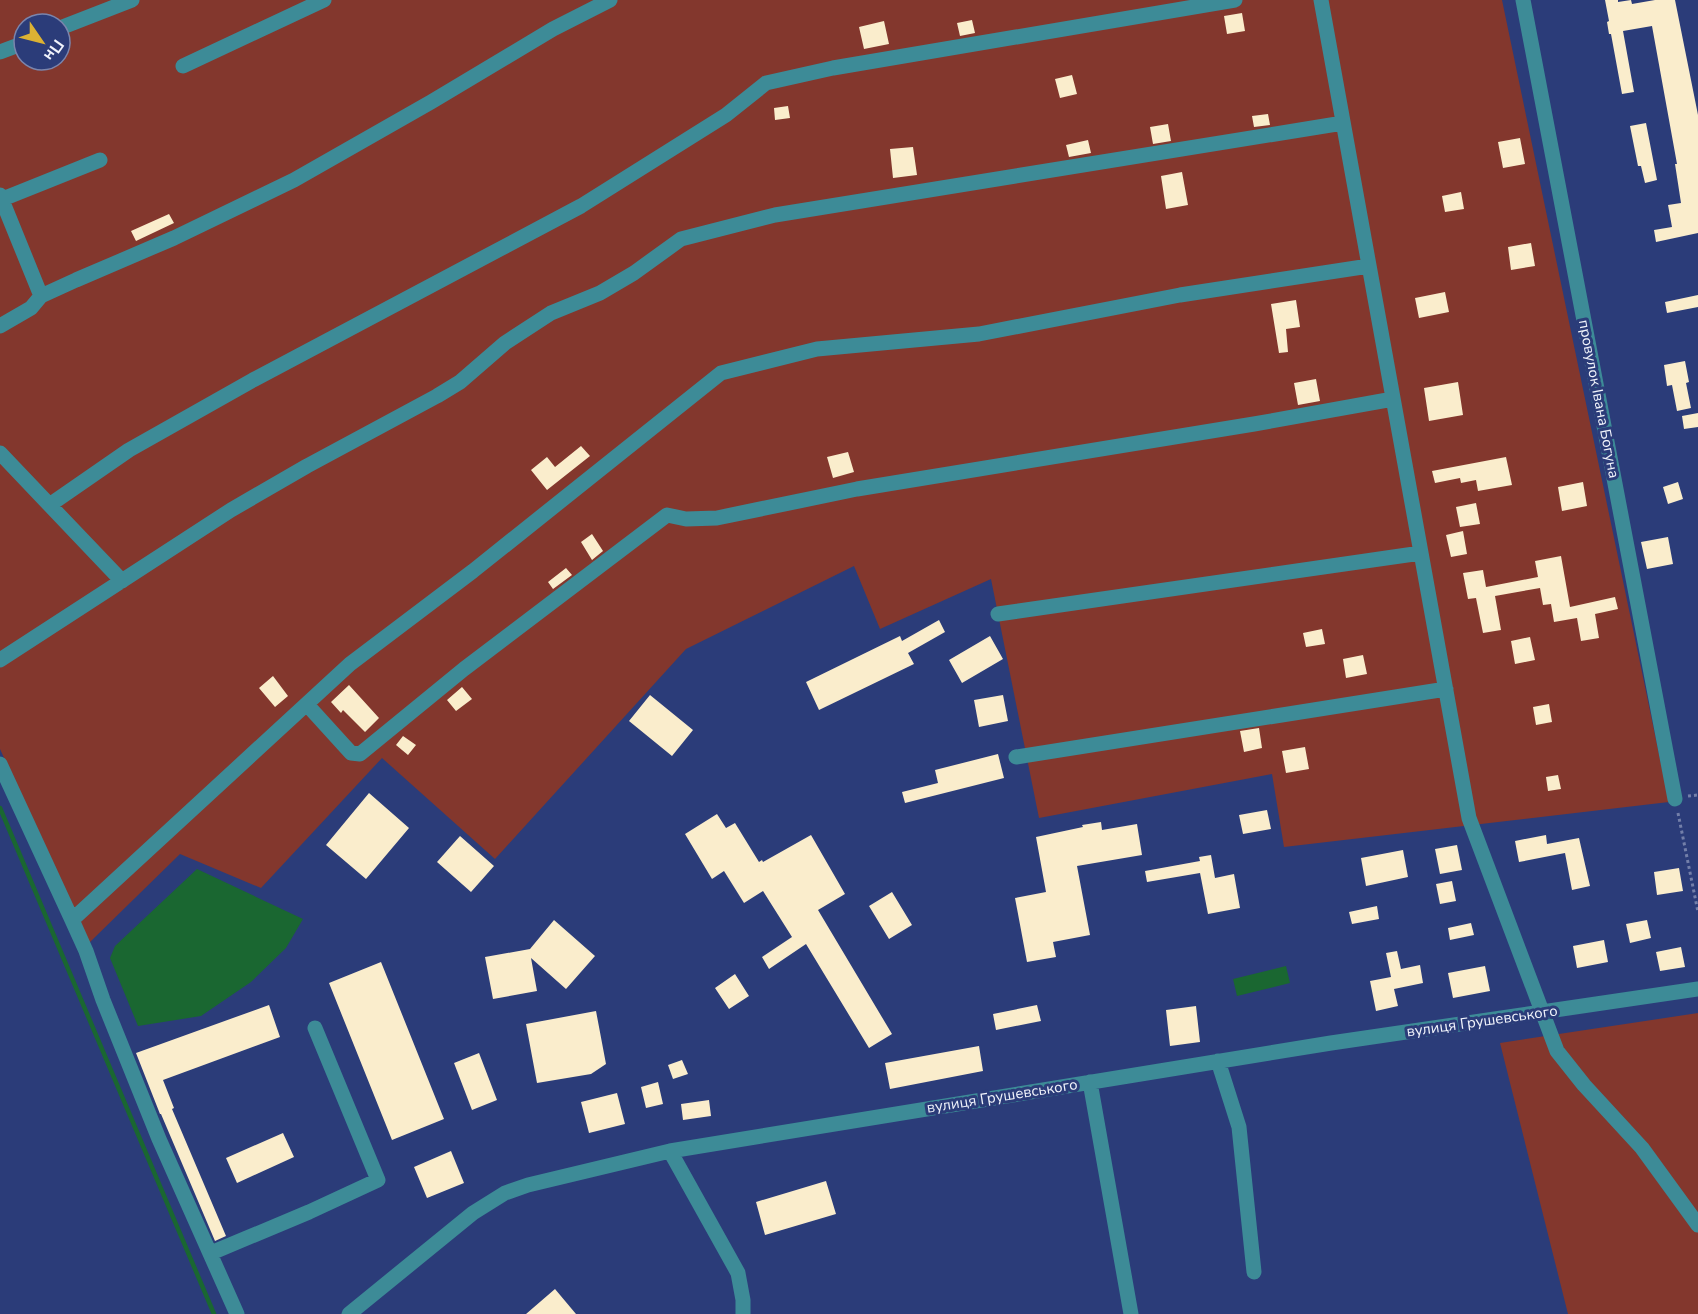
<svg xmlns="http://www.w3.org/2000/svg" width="1698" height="1314" viewBox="0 0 1698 1314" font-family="'Nunito Sans',sans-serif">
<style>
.green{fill:#83372d;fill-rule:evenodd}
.water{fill:#1a6731}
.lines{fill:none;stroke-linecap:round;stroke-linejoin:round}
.stream{stroke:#1a6731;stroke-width:4.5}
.building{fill:#faedcc}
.path{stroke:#737fa9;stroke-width:3;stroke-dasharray:3 3;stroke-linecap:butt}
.minor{stroke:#3d8b97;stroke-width:15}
.labels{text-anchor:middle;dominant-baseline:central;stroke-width:6;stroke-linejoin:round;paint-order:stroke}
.street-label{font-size:15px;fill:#f0f3fb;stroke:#2b3c79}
</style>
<rect width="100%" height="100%" fill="#2b3c79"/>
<path class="green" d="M 0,0 L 1502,0 L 1669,802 L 1284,847 L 1272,774 L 1039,818 L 991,579 L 880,629 L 854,566 L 686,649 L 495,859 L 382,758 L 261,888 L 180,854 L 89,943 L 0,749 ZM 24,24 L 60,24 L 60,60 L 24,60 Z
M 1698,1013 L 1698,1314 L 1568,1314 L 1500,1043 Z"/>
<path class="water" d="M 197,869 L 303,919 L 286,948 L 251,982 L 201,1016 L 138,1026 L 110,958 L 115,946 Z
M 1286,966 L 1290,983 L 1237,996 L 1233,979 Z"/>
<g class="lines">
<path class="stream" d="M 0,808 L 214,1314"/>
</g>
<path class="building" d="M 1605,0 L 1618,0 L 1618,2 L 1631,0 L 1632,4 L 1655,0 L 1675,0 L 1698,115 L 1698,233 L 1656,242 L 1654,230 L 1672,227 L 1668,205 L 1681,203 L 1675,164 L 1677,164 L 1652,26 L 1623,31 L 1634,92 L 1622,94 L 1611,34 L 1609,34 L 1607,22 L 1609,21 Z
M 1242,13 L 1245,31 L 1227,34 L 1224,16 Z
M 972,20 L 975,33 L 960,36 L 957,23 Z
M 884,21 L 889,44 L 864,49 L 859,27 Z
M 1072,75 L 1077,94 L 1060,98 L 1055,79 Z
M 788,106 L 790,118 L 775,120 L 774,108 Z
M 1268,114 L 1270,125 L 1254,127 L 1252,116 Z
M 1646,123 L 1657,180 L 1645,183 L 1641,166 L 1638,166 L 1630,126 Z
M 1168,124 L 1171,141 L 1153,144 L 1150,127 Z
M 1520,138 L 1525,164 L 1503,168 L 1498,142 Z
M 1088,140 L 1091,153 L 1069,157 L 1066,145 Z
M 913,147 L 917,175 L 893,178 L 890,149 Z
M 1182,172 L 1188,205 L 1166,209 L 1161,176 Z
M 1461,192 L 1464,209 L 1445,212 L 1442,196 Z
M 169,214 L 174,223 L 136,241 L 131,231 Z
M 1531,243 L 1535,266 L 1511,270 L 1508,247 Z
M 1445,292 L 1449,312 L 1419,318 L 1415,298 Z
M 1698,295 L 1698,307 L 1667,313 L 1665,302 Z
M 1296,300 L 1300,327 L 1286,329 L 1288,352 L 1279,353 L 1271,304 Z
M 1685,361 L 1689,382 L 1686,383 L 1691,408 L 1677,411 L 1672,385 L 1667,386 L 1664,365 Z
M 1316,379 L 1320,401 L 1298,405 L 1294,383 Z
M 1458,382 L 1463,415 L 1429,421 L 1424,388 Z
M 1698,413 L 1698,427 L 1684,429 L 1682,416 Z
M 581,446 L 590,456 L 547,490 L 531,470 L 547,457 L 555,467 Z
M 848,452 L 854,472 L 833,478 L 827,457 Z
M 1506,457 L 1512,485 L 1478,491 L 1476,480 L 1461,483 L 1460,478 L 1435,483 L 1432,471 Z
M 1583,482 L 1587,506 L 1562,511 L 1558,487 Z
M 1678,482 L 1683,499 L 1668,504 L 1663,487 Z
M 1476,503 L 1480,524 L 1460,527 L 1456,507 Z
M 1463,531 L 1467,554 L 1451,557 L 1446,535 Z
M 592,534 L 603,551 L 592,560 L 581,542 Z
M 1668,537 L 1673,564 L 1647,569 L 1641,542 Z
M 1561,556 L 1570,607 L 1615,597 L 1618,609 L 1595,614 L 1599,638 L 1581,641 L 1577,618 L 1554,622 L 1551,604 L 1543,605 L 1540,588 L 1495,596 L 1501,630 L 1483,633 L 1476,598 L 1468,599 L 1463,573 L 1483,570 L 1486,587 L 1538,577 L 1535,561 Z
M 566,568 L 572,575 L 553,589 L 548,582 Z
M 939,620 L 945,632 L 908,653 L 914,664 L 819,710 L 806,682 L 900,636 L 902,641 Z
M 1322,629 L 1325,644 L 1306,647 L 1303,633 Z
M 990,636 L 1003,659 L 962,683 L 949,660 Z
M 1530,637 L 1535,660 L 1515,664 L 1511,641 Z
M 1363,655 L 1367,674 L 1346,678 L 1343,659 Z
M 273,676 L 288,696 L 275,707 L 259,688 Z
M 349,685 L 379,718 L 365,732 L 343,710 L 341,713 L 331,702 Z
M 462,687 L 472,699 L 456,711 L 447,700 Z
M 650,695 L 693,730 L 672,756 L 629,721 Z
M 1003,695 L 1008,721 L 979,727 L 974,700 Z
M 1549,704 L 1552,722 L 1536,725 L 1533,707 Z
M 1259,728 L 1262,748 L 1244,752 L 1240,731 Z
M 403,736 L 416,745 L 408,755 L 396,745 Z
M 1305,747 L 1309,769 L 1286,773 L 1282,751 Z
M 998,754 L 1004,778 L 905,803 L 902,792 L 938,783 L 935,770 Z
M 1558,775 L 1561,789 L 1548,791 L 1546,777 Z
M 369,793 L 409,828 L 366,879 L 326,845 Z
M 1267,810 L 1271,829 L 1243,834 L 1239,815 Z
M 717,814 L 726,828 L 735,823 L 759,862 L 762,860 L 763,862 L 811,835 L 845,894 L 818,910 L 892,1034 L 869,1048 L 806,944 L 769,969 L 762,957 L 792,937 L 763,891 L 744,903 L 724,871 L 712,879 L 685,834 Z
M 1101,822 L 1102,830 L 1137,824 L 1142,855 L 1077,866 L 1090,935 L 1053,942 L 1056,957 L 1027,962 L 1015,898 L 1046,892 L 1036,837 L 1083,827 L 1082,825 Z
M 1546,835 L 1547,844 L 1579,838 L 1590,886 L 1572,890 L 1565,853 L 1519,862 L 1515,841 Z
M 460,836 L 494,866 L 471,892 L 437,862 Z
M 1457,845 L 1462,870 L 1440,874 L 1435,849 Z
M 1403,850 L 1408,877 L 1366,886 L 1361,858 Z
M 1211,855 L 1215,878 L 1234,874 L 1240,908 L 1208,914 L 1200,873 L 1147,882 L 1145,871 L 1200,861 L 1199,857 Z
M 1679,868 L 1683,891 L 1657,895 L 1654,872 Z
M 1452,881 L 1456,901 L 1440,904 L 1436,884 Z
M 892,892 L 912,925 L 889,939 L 869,906 Z
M 1377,906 L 1379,919 L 1352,924 L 1349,912 Z
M 554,920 L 595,956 L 566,989 L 531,958 L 537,991 L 493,999 L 485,957 L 530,949 Z
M 1647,920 L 1651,938 L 1630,943 L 1626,924 Z
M 1471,923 L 1474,935 L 1450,940 L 1448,928 Z
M 1604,940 L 1608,962 L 1577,968 L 1573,946 Z
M 1681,947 L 1685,967 L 1660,971 L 1656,952 Z
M 1397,951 L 1401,969 L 1420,965 L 1423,983 L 1394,989 L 1398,1006 L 1376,1011 L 1370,981 L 1391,977 L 1386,953 Z
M 381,962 L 444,1119 L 392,1140 L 329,983 Z
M 1485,966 L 1490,991 L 1453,998 L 1448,973 Z
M 735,974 L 749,996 L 729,1009 L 715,988 Z
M 269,1005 L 280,1037 L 163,1080 L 174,1108 L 172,1109 L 226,1236 L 215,1241 L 161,1114 L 160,1114 L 136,1053 Z
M 1037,1005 L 1041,1021 L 996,1030 L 993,1014 Z
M 1196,1006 L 1200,1042 L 1170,1046 L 1166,1010 Z
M 596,1011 L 606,1064 L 591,1074 L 537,1083 L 526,1024 Z
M 979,1046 L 983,1071 L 890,1089 L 885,1063 Z
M 479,1053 L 497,1100 L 472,1110 L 454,1063 Z
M 682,1060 L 688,1074 L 673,1079 L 668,1065 Z
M 658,1082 L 663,1104 L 646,1108 L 641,1087 Z
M 617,1093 L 625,1124 L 589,1133 L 581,1102 Z
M 709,1100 L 711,1116 L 683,1120 L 681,1104 Z
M 283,1133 L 294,1157 L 237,1183 L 226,1158 Z
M 451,1151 L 464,1183 L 427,1198 L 414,1167 Z
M 826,1181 L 836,1214 L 765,1235 L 756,1202 Z
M 555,1289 L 576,1314 L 526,1314 Z"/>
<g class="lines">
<path class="path" d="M 1688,796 L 1698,795
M 1678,813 L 1698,912"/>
<path class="minor" d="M 1321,0 L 1469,818 L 1557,1051 L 1584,1085 L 1642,1148 L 1698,1225
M 1523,0 L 1675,799
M 60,28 L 132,0
M 0,52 L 24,43
M 183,66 L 324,0
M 0,195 L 41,296 L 76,280 L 174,238 L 294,180 L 431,102 L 553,29 L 610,0
M 0,200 L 100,160
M 0,326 L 31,308 L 41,296
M 0,453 L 122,581
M 51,504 L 129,450 L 253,380 L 581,206 L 726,115 L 766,83 L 833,68 L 1235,0
M 998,614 L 1421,553
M 0,660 L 231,510 L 307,466 L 437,396 L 460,382 L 505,343 L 551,313 L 600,293 L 634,273 L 681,239 L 775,215 L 1343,123
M 311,709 L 351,753 L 360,754 L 464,669 L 667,515 L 686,519 L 717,518 L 857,489 L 1254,424 L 1393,399
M 1016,757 L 1446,689
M 0,764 L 72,920 L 86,951 L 103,1000 L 159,1139 L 237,1314
M 72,920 L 350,664 L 473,571 L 721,373 L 817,349 L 979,334 L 1180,295 L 1369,266
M 1218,1061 L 1239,1127 L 1254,1272
M 1090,1082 L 1131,1314
M 670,1151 L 738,1273 L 743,1300 L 743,1314
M 211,1253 L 309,1212 L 378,1180 L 315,1028
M 349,1314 L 473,1213 L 505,1193 L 528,1185 L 670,1151 L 1331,1043 L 1698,989"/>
</g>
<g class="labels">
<g class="street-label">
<text transform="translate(1599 399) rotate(79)">провулок Івана Богуна</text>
<text transform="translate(1482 1021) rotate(-8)">вулиця Грушевського</text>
<text transform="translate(1002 1096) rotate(-9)">вулиця Грушевського</text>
</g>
</g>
<g transform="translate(42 42) rotate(125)"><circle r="28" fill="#2b3c79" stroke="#7a85ad" stroke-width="1.5"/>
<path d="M0-4.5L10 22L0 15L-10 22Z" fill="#dcb233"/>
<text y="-9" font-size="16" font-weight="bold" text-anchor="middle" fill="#f0f3fb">Пн</text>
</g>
</svg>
